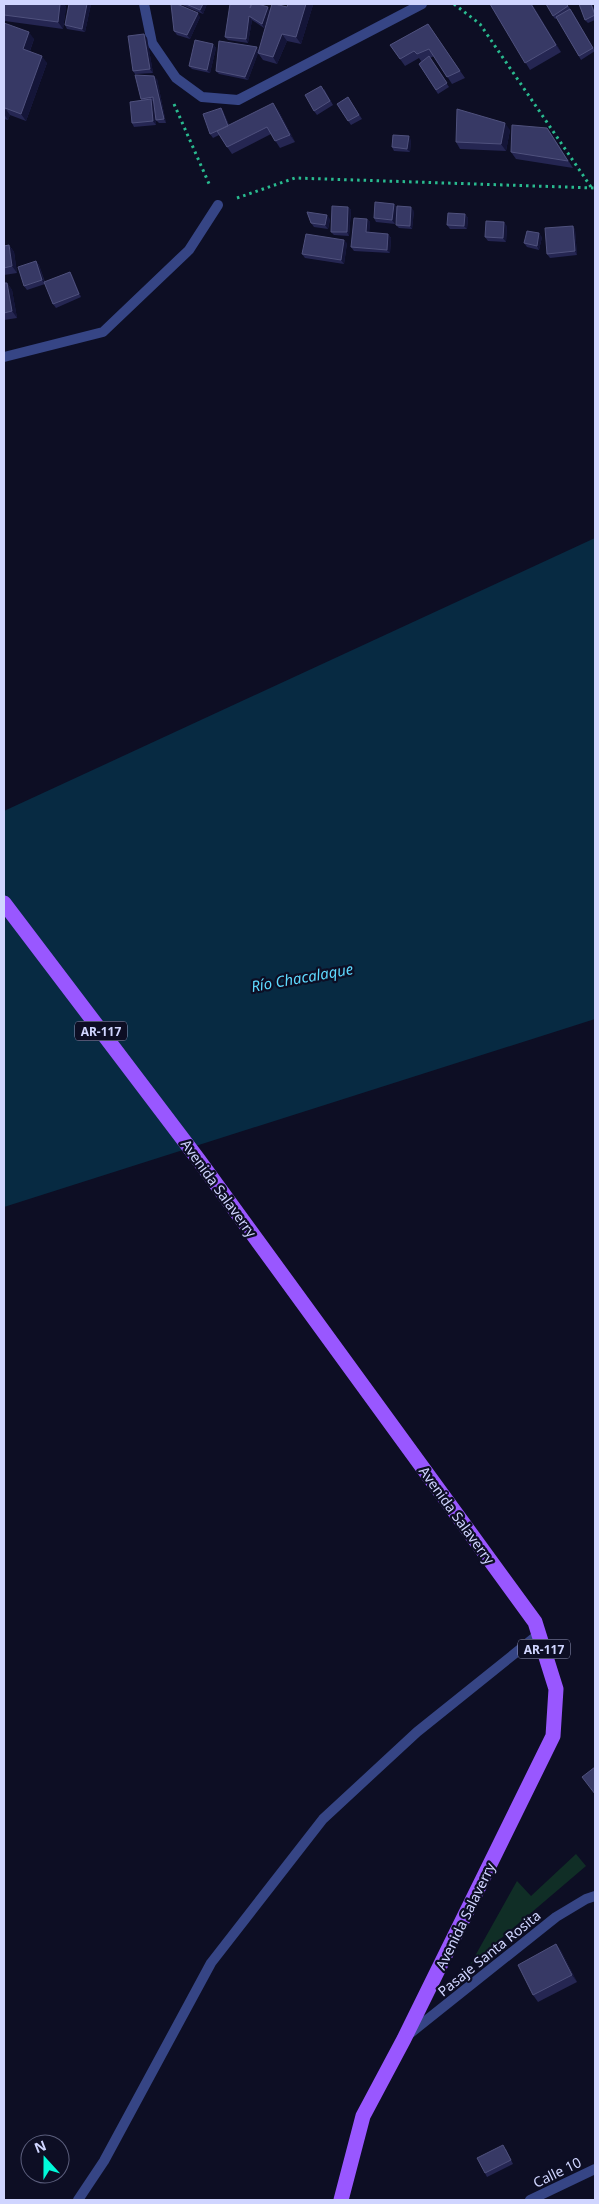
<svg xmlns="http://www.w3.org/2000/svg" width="599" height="2204" viewBox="0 0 599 2204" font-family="'Noto Sans',sans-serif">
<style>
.green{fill:#102e26}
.water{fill:#072a42}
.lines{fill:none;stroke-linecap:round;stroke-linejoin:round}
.path{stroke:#29ba8f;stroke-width:3;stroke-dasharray:2.5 4;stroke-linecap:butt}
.street{stroke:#364585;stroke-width:10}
.primary{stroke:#9957ff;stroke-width:15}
.wall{fill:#252652}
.shaded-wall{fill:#141538}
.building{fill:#373965;stroke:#4f517d}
.labels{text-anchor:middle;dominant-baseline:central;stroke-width:4.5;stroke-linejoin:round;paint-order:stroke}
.shield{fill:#0d0e24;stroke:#9699bd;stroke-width:1}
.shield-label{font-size:12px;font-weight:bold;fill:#d0d5ff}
.street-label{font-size:14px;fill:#d0d5ff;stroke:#0d0e24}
.water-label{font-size:15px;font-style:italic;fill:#5edaff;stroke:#0d0e24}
</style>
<rect width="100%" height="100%" fill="#0d0e24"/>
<path class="green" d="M 576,1854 L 586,1866 L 470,1965 L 517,1881 L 531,1896 Z"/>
<path class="water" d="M 595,538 L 595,1019 L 4,1207 L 4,811 Z"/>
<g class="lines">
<path class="path" d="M 454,4 L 480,24 L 591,187
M 174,104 L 210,186
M 237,198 L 295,178 L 595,188"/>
<path class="street" d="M 144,4 L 152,43 L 176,78 L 202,97 L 238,100 L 422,4
M 4,357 L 103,332 L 189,250 L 218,205
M 408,2035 L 556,1917 L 586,1899 L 595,1896
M 78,2200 L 104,2161 L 211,1963 L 323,1819 L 417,1732 L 539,1634
M 530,2200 L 595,2169"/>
<path class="primary" d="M 4,903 L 198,1159 L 535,1622 L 556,1689 L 553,1736 L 404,2039 L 363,2116 L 341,2200"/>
</g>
<path class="wall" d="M 4,4 L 91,4 L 85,32 L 67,29 L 65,25 L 69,5 L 64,4 L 66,7 L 63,29 L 5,21 L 4,19 Z
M 180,4 L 207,4 L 203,14 Z
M 230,4 L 270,10 L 287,7 L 288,4 L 312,4 L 313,5 L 301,44 L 287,41 L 277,64 L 263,60 L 258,53 L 248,80 L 219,74 L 216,71 L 259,51 L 269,13 L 264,28 L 252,20 L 248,43 L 228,40 L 225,37 Z
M 490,4 L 532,4 L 561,52 L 530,70 Z
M 567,4 L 573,13 L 595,51 L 581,60 L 557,18 L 555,19 L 553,16 Z
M 579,4 L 592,4 L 595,12 L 595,20 L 588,23 L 585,20 Z
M 200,17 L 190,39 L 177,35 L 174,31 Z
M 4,23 L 34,39 L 30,51 L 47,63 L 26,121 L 10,115 L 8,120 L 4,119 Z
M 428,24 L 465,78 L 452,84 L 434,56 L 430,58 L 449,87 L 438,94 L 419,64 L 421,61 L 419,58 L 405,66 L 390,45 Z
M 144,34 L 147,38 L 153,73 L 135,74 L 133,71 Z
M 213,44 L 216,48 L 210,73 L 192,69 L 189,66 Z
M 157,79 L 166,123 L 159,123 L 156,120 L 154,101 L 153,101 L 154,103 L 156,125 L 134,127 L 132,123 L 141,100 L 141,99 Z
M 324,89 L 333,105 L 317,115 L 314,111 Z
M 348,97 L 362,119 L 351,125 L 337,104 Z
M 221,108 L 223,111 L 229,125 L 278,110 L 295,142 L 280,148 L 271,134 L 232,154 L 219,135 L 213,138 L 210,134 Z
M 547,128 L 552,135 L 573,168 L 516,159 L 511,152 Z
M 510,130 L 506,151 L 460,149 L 456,142 Z
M 411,140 L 410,152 L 394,151 L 392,147 Z
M 394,204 L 397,208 L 395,224 L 376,222 L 374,218 Z
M 348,207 L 351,210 L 349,236 L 334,235 L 331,232 Z
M 414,211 L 412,229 L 399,228 L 396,225 Z
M 465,214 L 468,218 L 467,229 L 450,229 L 447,225 Z
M 330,219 L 328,229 L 314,227 L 311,223 Z
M 367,219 L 370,222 L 369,233 L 388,234 L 391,238 L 390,253 L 354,251 L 351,247 Z
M 507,226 L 506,242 L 488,241 L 485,237 Z
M 573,226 L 575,230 L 577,255 L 550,258 L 547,254 Z
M 542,237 L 539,250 L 527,247 L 524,243 Z
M 347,243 L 344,264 L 305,258 L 302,254 Z
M 9,245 L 14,252 L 17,273 L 4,275 L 4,246 Z
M 36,261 L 39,265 L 45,282 L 70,272 L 72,275 L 81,297 L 56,308 L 53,304 L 45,284 L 27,290 L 24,286 Z
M 4,283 L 7,283 L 12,290 L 17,318 L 4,320 Z
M 556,1944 L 561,1951 L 577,1982 L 538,2002 L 533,1995 Z
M 506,2149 L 513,2164 L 487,2177 L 485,2173 Z"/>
<path class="shaded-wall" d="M 60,4 L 64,4 L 66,7 L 63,29 L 58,22 Z
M 87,4 L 91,4 L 85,32 L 82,29 Z
M 203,4 L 207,4 L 203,14 L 200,10 Z
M 306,4 L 312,4 L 313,5 L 301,44 L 296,37 Z
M 531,4 L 532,4 L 561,52 L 556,45 Z
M 268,7 L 270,10 L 264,28 L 262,24 Z
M 198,13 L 200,17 L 190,39 L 187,35 Z
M 249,16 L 252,20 L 248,43 L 246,39 Z
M 29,32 L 34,39 L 28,56 L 23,49 Z
M 144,34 L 147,38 L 153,73 L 150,69 Z
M 282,34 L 287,41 L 277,64 L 273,57 Z
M 213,44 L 216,48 L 210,73 L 207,70 Z
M 257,47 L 259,51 L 248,80 L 245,77 Z
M 42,56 L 47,63 L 26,121 L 21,114 Z
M 154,76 L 157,79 L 166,123 L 164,119 Z
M 151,99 L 154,103 L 156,125 L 153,121 Z
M 273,103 L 278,110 L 295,142 L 290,135 Z
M 5,108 L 10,115 L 8,120 L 4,114 Z
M 221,108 L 223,111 L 231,131 L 228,127 Z
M 505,123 L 510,130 L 506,151 L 501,144 Z
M 409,136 L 411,140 L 410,152 L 407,149 Z
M 394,204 L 397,208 L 395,224 L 392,220 Z
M 348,207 L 351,210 L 349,236 L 347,232 Z
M 411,207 L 414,211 L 412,229 L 410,226 Z
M 465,214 L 468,218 L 467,229 L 464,226 Z
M 327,215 L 330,219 L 328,229 L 325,225 Z
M 367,219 L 370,222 L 369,236 L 366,232 Z
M 504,222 L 507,226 L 506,242 L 503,238 Z
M 573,226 L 575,230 L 577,255 L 575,251 Z
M 539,233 L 542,237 L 539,250 L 537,246 Z
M 388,234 L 391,238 L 390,253 L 387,250 Z
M 344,240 L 347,243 L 344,264 L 341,260 Z
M 9,245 L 14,252 L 17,273 L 12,266 Z
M 36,261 L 39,265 L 45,284 L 42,280 Z
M 70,272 L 72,275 L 81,297 L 79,294 Z
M 7,283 L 12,290 L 17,318 L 12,311 Z
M 556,1944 L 561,1951 L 577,1982 L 572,1975 Z"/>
<path class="building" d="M 4,4 L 60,4 L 58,22 L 4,15 Z
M 69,4 L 87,4 L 82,29 L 65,25 Z
M 171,4 L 177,4 L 198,13 L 187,35 L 174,31 Z
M 186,4 L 203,4 L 200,10 Z
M 230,4 L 251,4 L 250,8 L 252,4 L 258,4 L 268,7 L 262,24 L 249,16 L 246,39 L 225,37 Z
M 272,4 L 275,4 L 287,7 L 288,4 L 306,4 L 296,37 L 282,34 L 273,57 L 258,53 Z
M 490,4 L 531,4 L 556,45 L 525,63 Z
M 546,4 L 566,4 L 568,6 L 553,16 Z
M 579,4 L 591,4 L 595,15 L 585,20 Z
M 570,9 L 593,48 L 579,56 L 556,17 Z
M 4,23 L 29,32 L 23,49 L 42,56 L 21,114 L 5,108 L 4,112 Z
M 428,24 L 460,71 L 447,77 L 429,49 L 417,54 L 414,51 L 400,59 L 390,45 Z
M 144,34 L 150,69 L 133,71 L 128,36 Z
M 195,40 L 213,44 L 207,70 L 189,66 Z
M 219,41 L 257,47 L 245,77 L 216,71 Z
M 429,56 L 447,83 L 436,90 L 419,64 Z
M 135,75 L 154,76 L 164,119 L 156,120 L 153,97 L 141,99 Z
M 321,86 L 330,101 L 314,111 L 305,95 Z
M 348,97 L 359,115 L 348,121 L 337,104 Z
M 151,99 L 153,121 L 132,123 L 130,102 Z
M 273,103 L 290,135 L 275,141 L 267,127 L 227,147 L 217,131 Z
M 221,108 L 228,126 L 210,134 L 203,114 Z
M 457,109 L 505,123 L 501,144 L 456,142 Z
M 512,125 L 547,128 L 568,161 L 511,152 Z
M 393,135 L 409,136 L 407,149 L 392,147 Z
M 375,202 L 394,204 L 392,220 L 374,218 Z
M 332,206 L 348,207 L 347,232 L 331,232 Z
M 397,206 L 411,207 L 410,226 L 396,225 Z
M 307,212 L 327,215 L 325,225 L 311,223 Z
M 448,213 L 465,214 L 464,226 L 447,225 Z
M 354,218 L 367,219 L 366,232 L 388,234 L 387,250 L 351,247 Z
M 486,221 L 504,222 L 503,238 L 485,237 Z
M 573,226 L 575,251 L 547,254 L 545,228 Z
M 527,231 L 539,233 L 537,246 L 524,243 Z
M 306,234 L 344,240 L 341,260 L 302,254 Z
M 9,245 L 12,266 L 4,268 L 4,246 Z
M 36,261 L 42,280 L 24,286 L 18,267 Z
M 70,272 L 79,294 L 53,304 L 44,282 Z
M 4,283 L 7,283 L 12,311 L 4,313 Z
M 595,1767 L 595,1794 L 582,1777 Z
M 556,1944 L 572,1975 L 533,1995 L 518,1965 Z
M 503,2145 L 511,2160 L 485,2173 L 477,2158 Z"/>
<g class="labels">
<g class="shield">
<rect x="75" y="1021.5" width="52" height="19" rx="4"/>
<rect x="518" y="1639.5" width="52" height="19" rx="4"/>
</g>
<g class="shield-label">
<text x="101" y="1031">AR-117</text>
<text x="544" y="1649">AR-117</text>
</g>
<g class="street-label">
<text transform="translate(219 1188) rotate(54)">Avenida Salaverry</text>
<text transform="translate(457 1515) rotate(54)">Avenida Salaverry</text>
<text transform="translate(465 1916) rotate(-64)">Avenida Salaverry</text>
<text transform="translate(489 1953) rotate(-39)">Pasaje Santa Rosita</text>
<text transform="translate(557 2172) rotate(-26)">Calle 10</text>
</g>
<g class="water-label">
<text transform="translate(302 977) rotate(-10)">Río Chacalaque</text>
</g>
</g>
<rect width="599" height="2204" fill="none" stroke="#d0d5ff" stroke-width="10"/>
<g transform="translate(45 2159) rotate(339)"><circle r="24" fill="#0d0e24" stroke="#5b5e7c"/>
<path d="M0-4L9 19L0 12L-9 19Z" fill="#00fbda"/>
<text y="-8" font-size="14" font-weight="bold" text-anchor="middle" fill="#d0d5ff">N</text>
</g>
</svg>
